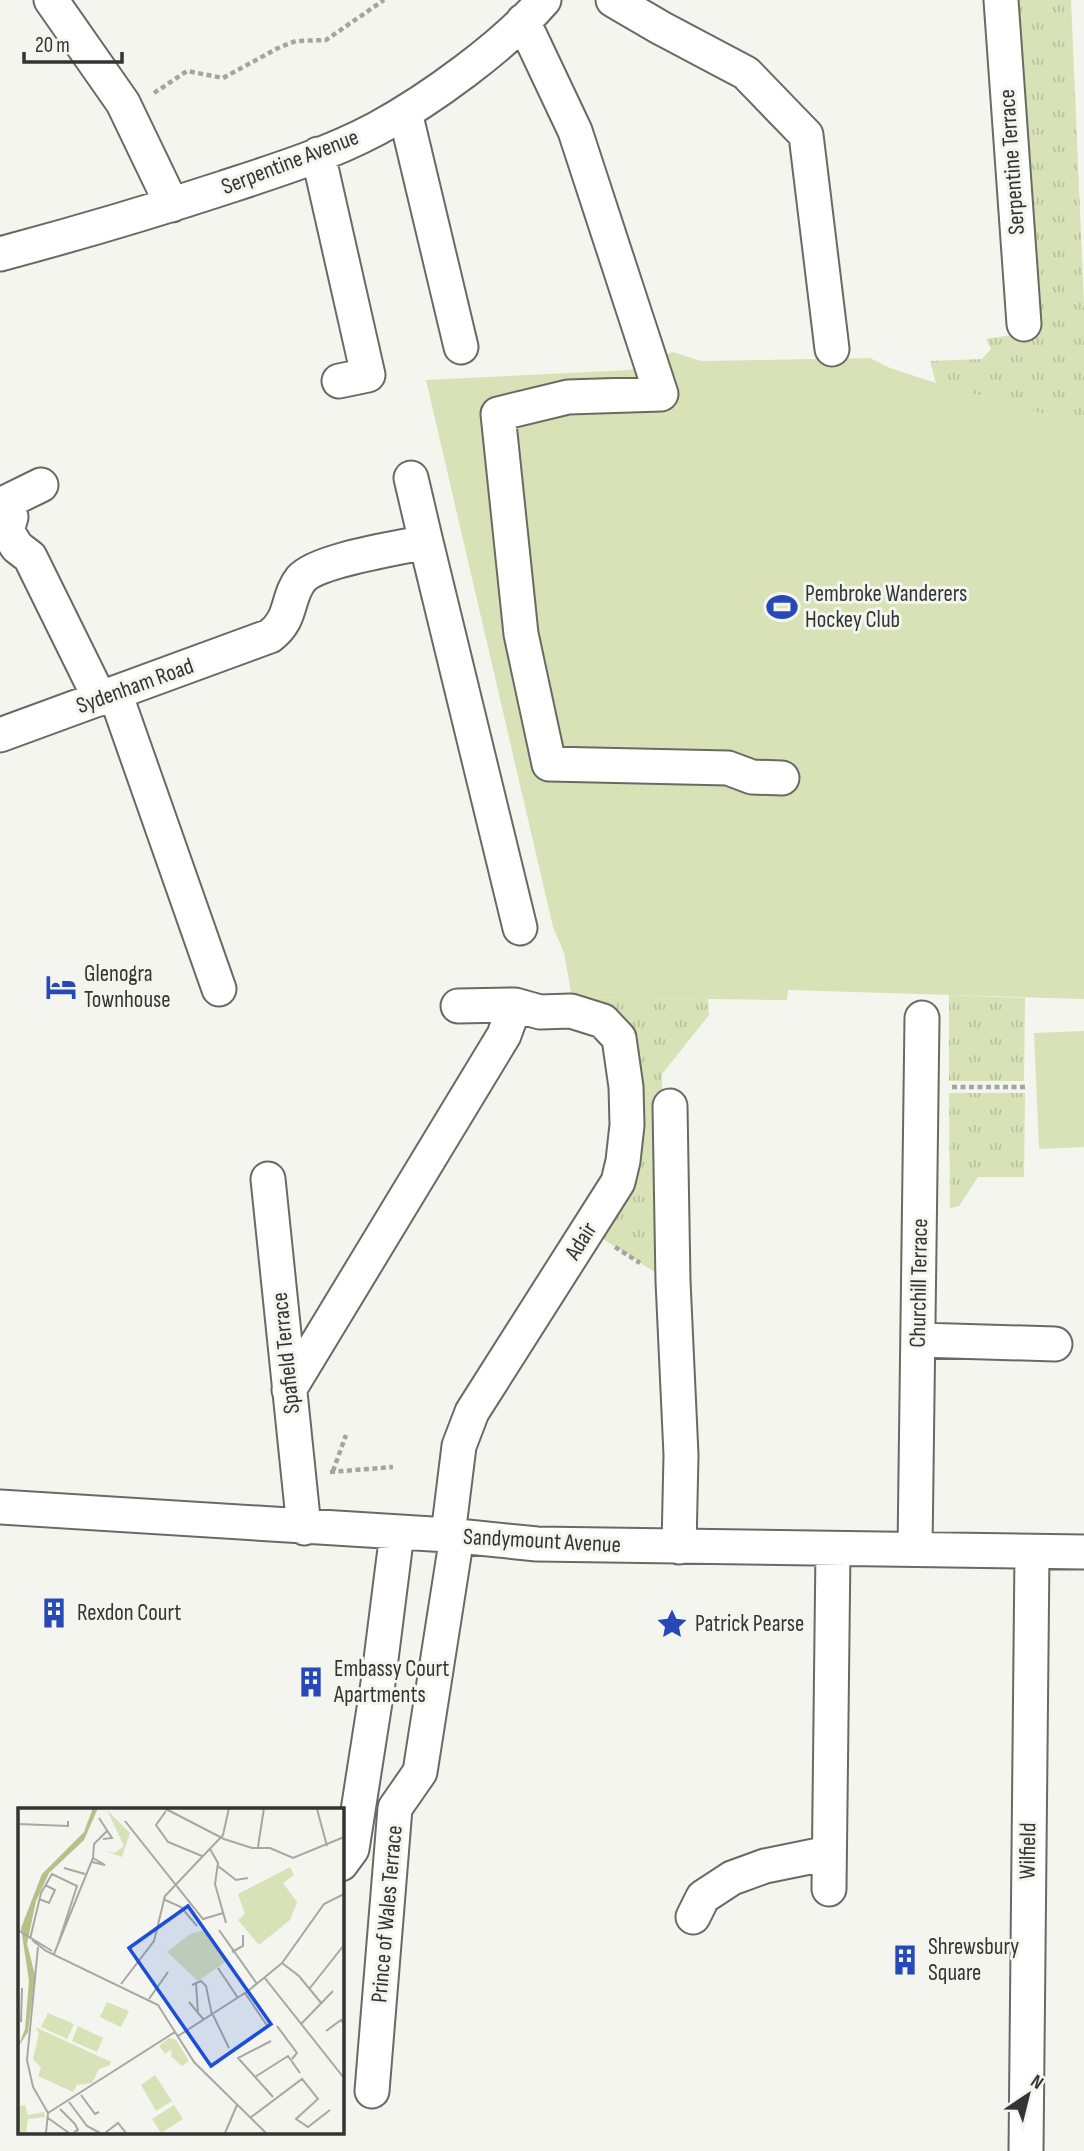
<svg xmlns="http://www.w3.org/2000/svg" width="1084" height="2151" viewBox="0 0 1084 2151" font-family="'Sofia Sans Condensed',sans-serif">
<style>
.grass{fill:url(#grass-tufts)}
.pitch{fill:#d9e1b6}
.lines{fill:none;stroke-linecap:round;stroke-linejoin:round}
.minor-casing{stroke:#686a63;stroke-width:37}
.path{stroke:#a4a5a0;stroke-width:4.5;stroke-dasharray:5 3.5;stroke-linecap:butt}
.minor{stroke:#fff;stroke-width:33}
.labels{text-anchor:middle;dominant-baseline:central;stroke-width:6;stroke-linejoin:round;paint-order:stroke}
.street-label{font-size:23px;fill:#343532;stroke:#f3f5ee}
.poi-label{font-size:23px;fill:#343532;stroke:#f3f5ee;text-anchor:start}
.inset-road{fill:none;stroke:#a7a8a3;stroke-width:2}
.view{fill:#1d4ed8;fill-opacity:0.15;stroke:#1d4ed8;stroke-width:3.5}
.inset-edge{fill:none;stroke:#343532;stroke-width:3.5}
</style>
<defs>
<pattern id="grass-tufts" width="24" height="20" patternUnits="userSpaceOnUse" patternTransform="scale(1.75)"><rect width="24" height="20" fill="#d9e1b6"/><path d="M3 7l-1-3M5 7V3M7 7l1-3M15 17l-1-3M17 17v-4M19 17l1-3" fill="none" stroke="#bbc29d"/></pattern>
</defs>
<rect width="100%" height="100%" fill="#f3f5ee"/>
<path class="grass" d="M 1013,0 L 1071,0 L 1084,305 L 1084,425 L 936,383 L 930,361 L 982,359 L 991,349 L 986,339 L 1036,331 Z
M 949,995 L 1025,998 L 1024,1081 L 949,1081 Z
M 572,997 L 708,999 L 709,1015 L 662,1074 L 664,1278 L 600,1237 L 636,1063 Z
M 949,1093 L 1025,1093 L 1024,1177 L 978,1177 L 959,1206 L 950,1208 Z"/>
<path class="pitch" d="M 673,352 L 701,361 L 870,358 L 890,368 L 936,383 L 1084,425 L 1084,999 L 788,990 L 787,1000 L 572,997 L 564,953 L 553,927 L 426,380 L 630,370 Z
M 1084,1031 L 1084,1147 L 1039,1149 L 1034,1033 Z"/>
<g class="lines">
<g class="minor-casing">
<path id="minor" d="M 51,0 L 123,103 L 172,205
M 613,0 L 661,28 L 746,73 L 806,135 L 832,349
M 1001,0 L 1024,324
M 523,21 L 575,131 L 661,394 L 568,397 L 498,414 L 521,634 L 549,764 L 728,768 L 752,777 L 782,778
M 405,112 L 461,347
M 318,154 L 368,375 L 339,381
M 0,254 C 75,234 150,212 223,188 C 275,171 329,154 376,129 C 430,100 504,46 544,0
M 411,478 L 426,542
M 4,503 L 11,517 L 7,531 L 17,547 L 30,557 L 100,699
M 0,505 L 41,485
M 115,693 L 219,989
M 0,735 L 270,636 C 293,619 286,598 301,579 C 317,560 399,548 426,542 L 520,928
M 670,1106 L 673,1281 L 681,1455 L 679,1547
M 268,1179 L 304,1528
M 919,1340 L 1055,1344
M 289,1390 L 504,1035 L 515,1005
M 0,1507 L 448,1535 L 537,1544 L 1084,1552
M 448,1535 L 459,1446 L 472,1412 L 618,1182 L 623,1161 L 627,1125 L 626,1087 L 619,1038 L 603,1021 L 571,1011 L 540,1012 L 515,1005 L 458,1006
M 915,1549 L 922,1018
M 341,1864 L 352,1849 L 378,1683 L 397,1533
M 829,1889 L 833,1549
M 693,1917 L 703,1897 L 732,1878 L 765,1866 L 829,1853
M 372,2091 L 395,1808 L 420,1772 L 457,1536
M 1026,2151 L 1032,1552"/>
</g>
<path class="path" d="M 154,93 L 187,71 L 223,78 L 280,47 L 296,41 L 326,40 L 384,0
M 952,1087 L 1025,1087
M 615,1247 L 640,1263
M 333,1471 L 346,1435
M 330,1472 L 393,1467"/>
<use href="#minor" class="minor"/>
</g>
<defs>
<g id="stadium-bare" transform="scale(2.415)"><path d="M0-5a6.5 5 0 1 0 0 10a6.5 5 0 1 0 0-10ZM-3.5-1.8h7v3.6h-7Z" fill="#2748b7" stroke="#f3f5ee" stroke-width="2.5" paint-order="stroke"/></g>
<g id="hotel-bare" transform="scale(2.415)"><path d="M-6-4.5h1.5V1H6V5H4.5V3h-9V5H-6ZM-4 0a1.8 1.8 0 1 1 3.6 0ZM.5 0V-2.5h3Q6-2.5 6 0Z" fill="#2748b7" stroke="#f3f5ee" stroke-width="2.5" paint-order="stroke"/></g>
<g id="building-bare" transform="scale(2.415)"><path d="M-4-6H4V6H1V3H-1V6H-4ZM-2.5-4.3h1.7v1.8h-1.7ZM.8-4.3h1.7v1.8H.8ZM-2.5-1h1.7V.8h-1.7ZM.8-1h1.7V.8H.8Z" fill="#2748b7" stroke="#f3f5ee" stroke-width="2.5" paint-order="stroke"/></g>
<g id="sight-bare" transform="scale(2.415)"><path d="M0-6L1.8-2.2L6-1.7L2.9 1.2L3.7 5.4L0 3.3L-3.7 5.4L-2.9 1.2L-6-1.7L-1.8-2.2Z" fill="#2748b7" stroke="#f3f5ee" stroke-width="2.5" paint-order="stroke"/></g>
</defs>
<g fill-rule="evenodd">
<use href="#stadium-bare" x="782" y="607"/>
<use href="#hotel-bare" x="61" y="987"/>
<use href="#building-bare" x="54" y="1613"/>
<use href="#sight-bare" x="672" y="1624"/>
<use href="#building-bare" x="311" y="1682"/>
<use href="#building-bare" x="905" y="1960"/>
</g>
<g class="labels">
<g class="street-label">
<text transform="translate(290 162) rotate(-21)">Serpentine Avenue</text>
<text transform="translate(1012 162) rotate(-94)">Serpentine Terrace</text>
<text transform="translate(135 686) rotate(-20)">Sydenham Road</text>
<text transform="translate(581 1241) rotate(-58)">Adair</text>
<text transform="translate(919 1283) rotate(-89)">Churchill Terrace</text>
<text transform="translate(286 1353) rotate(-96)">Spafield Terrace</text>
<text transform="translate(542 1541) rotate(3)">Sandymount Avenue</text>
<text transform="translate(1028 1851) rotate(-89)">Wilfield</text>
<text transform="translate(387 1914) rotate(-85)">Prince of Wales Terrace</text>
</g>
<g class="poi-label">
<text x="805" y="594">Pembroke Wanderers<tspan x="805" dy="26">Hockey Club</tspan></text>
<text x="84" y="974">Glenogra<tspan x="84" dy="26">Townhouse</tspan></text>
<text x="77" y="1613">Rexdon Court</text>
<text x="695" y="1624">Patrick Pearse</text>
<text x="334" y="1669">Embassy Court<tspan x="334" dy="26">Apartments</tspan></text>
<text x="928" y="1947">Shrewsbury<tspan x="928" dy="26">Square</tspan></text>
</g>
</g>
<g transform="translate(18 1808)">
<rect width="326" height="326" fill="#f3f5ee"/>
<path d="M 89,2 L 112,25 L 104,49 L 86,43 L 96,45 L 106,38 ZM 151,230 L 158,232 L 171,253 L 164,258 L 153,248 L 154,241 L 147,246 L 141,238 Z" fill="#d9e1b6"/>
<path d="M 272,59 L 276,67 L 265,75 L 279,94 L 272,112 L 241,137 L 220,112 L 227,106 L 220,86 ZM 187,122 L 210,152 L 180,173 L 149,144 L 172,126 ZM 89,194 L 111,203 L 103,219 L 82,209 ZM 30,205 L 56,216 L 49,231 L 23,219 ZM 60,218 L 85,230 L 79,244 L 54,233 ZM 17,219 L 93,254 L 92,257 L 81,261 L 74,275 L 59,277 L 55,284 L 20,268 L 23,260 L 15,251 L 21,225 ZM 137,267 L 154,293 L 138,303 L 123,277 ZM 7,297 L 10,307 L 26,304 L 27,309 L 10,311 L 8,325 L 0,325 L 0,298 ZM 156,297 L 165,311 L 143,325 L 134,311 Z" fill="#d9e1b6"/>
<path d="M 75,0 L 80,0 L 66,32 L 31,65 L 18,93 L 9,136 L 17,167 L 10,224 L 0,239 L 7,221 L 11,173 L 3,120 L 24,66 L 66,24 Z" fill="#b6c088"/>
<path class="inset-road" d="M 146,0 L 206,31 L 234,40 L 252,40 L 275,50 L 326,29M 299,1 L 309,38M 148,3 L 138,17 L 150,34 L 184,48M 81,10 L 94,30 L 85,31M 107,13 L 185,111 L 205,105M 0,16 L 50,18 L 50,13M 240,39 L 246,0M 192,41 L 200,55 L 197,76 L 208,115M 74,54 L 87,57 L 75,50M 200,58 L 218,72 L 230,70M 46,60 L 67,66M 21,91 L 31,95 L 37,82 L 27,77M 145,91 L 163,99 L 179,118M 0,122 L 34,143M 201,122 L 239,176M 12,131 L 23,85 L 34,66 L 59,78 L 41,133M 14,132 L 28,143 L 140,197 L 176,254 L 248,325M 20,139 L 9,252 L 15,279 L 30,305 L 28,325M 214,144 L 225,138 L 225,127M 36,146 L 75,50 L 76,36 L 90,22M 264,155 L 281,168 L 304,196M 200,160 L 220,190M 246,169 L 326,270M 103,176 L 136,133 L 147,88 L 205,27 L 211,0M 178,176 L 180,205M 174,177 L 183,173 L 188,178 L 194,207M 292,180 L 326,137M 227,185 L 250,219M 131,191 L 150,164M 171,194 L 186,212M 195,207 L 211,240M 3,214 L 4,180M 283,216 L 315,183M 259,218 L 279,245 L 274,251M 308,223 L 323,212 L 326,216M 160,228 L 230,183 L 264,155 L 306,96 L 326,86M 253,233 L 220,250 L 255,289M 237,269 L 270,248 L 282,265M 63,287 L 77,306 L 81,304M 51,294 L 69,318 L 82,325M 42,301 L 57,316 L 60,322 L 56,324M 30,305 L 157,224M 30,310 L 51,325M 232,310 L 284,271 L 300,291 L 278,311 L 290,319 L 312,302M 87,325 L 100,315 L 108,325M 207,325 L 219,297"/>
<path class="view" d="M 170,98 L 253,216 L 193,258 L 111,140 Z"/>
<rect width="326" height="326" class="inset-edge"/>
</g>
<g transform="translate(1028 2095) rotate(35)" stroke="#f3f5ee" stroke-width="5" paint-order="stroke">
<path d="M0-5L12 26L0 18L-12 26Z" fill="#343532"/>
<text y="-10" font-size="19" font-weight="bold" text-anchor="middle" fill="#343532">N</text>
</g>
<path d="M24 52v10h98v-10" fill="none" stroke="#343532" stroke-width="3.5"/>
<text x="35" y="52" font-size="21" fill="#343532" stroke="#f3f5ee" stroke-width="5" paint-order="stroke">20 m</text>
</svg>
